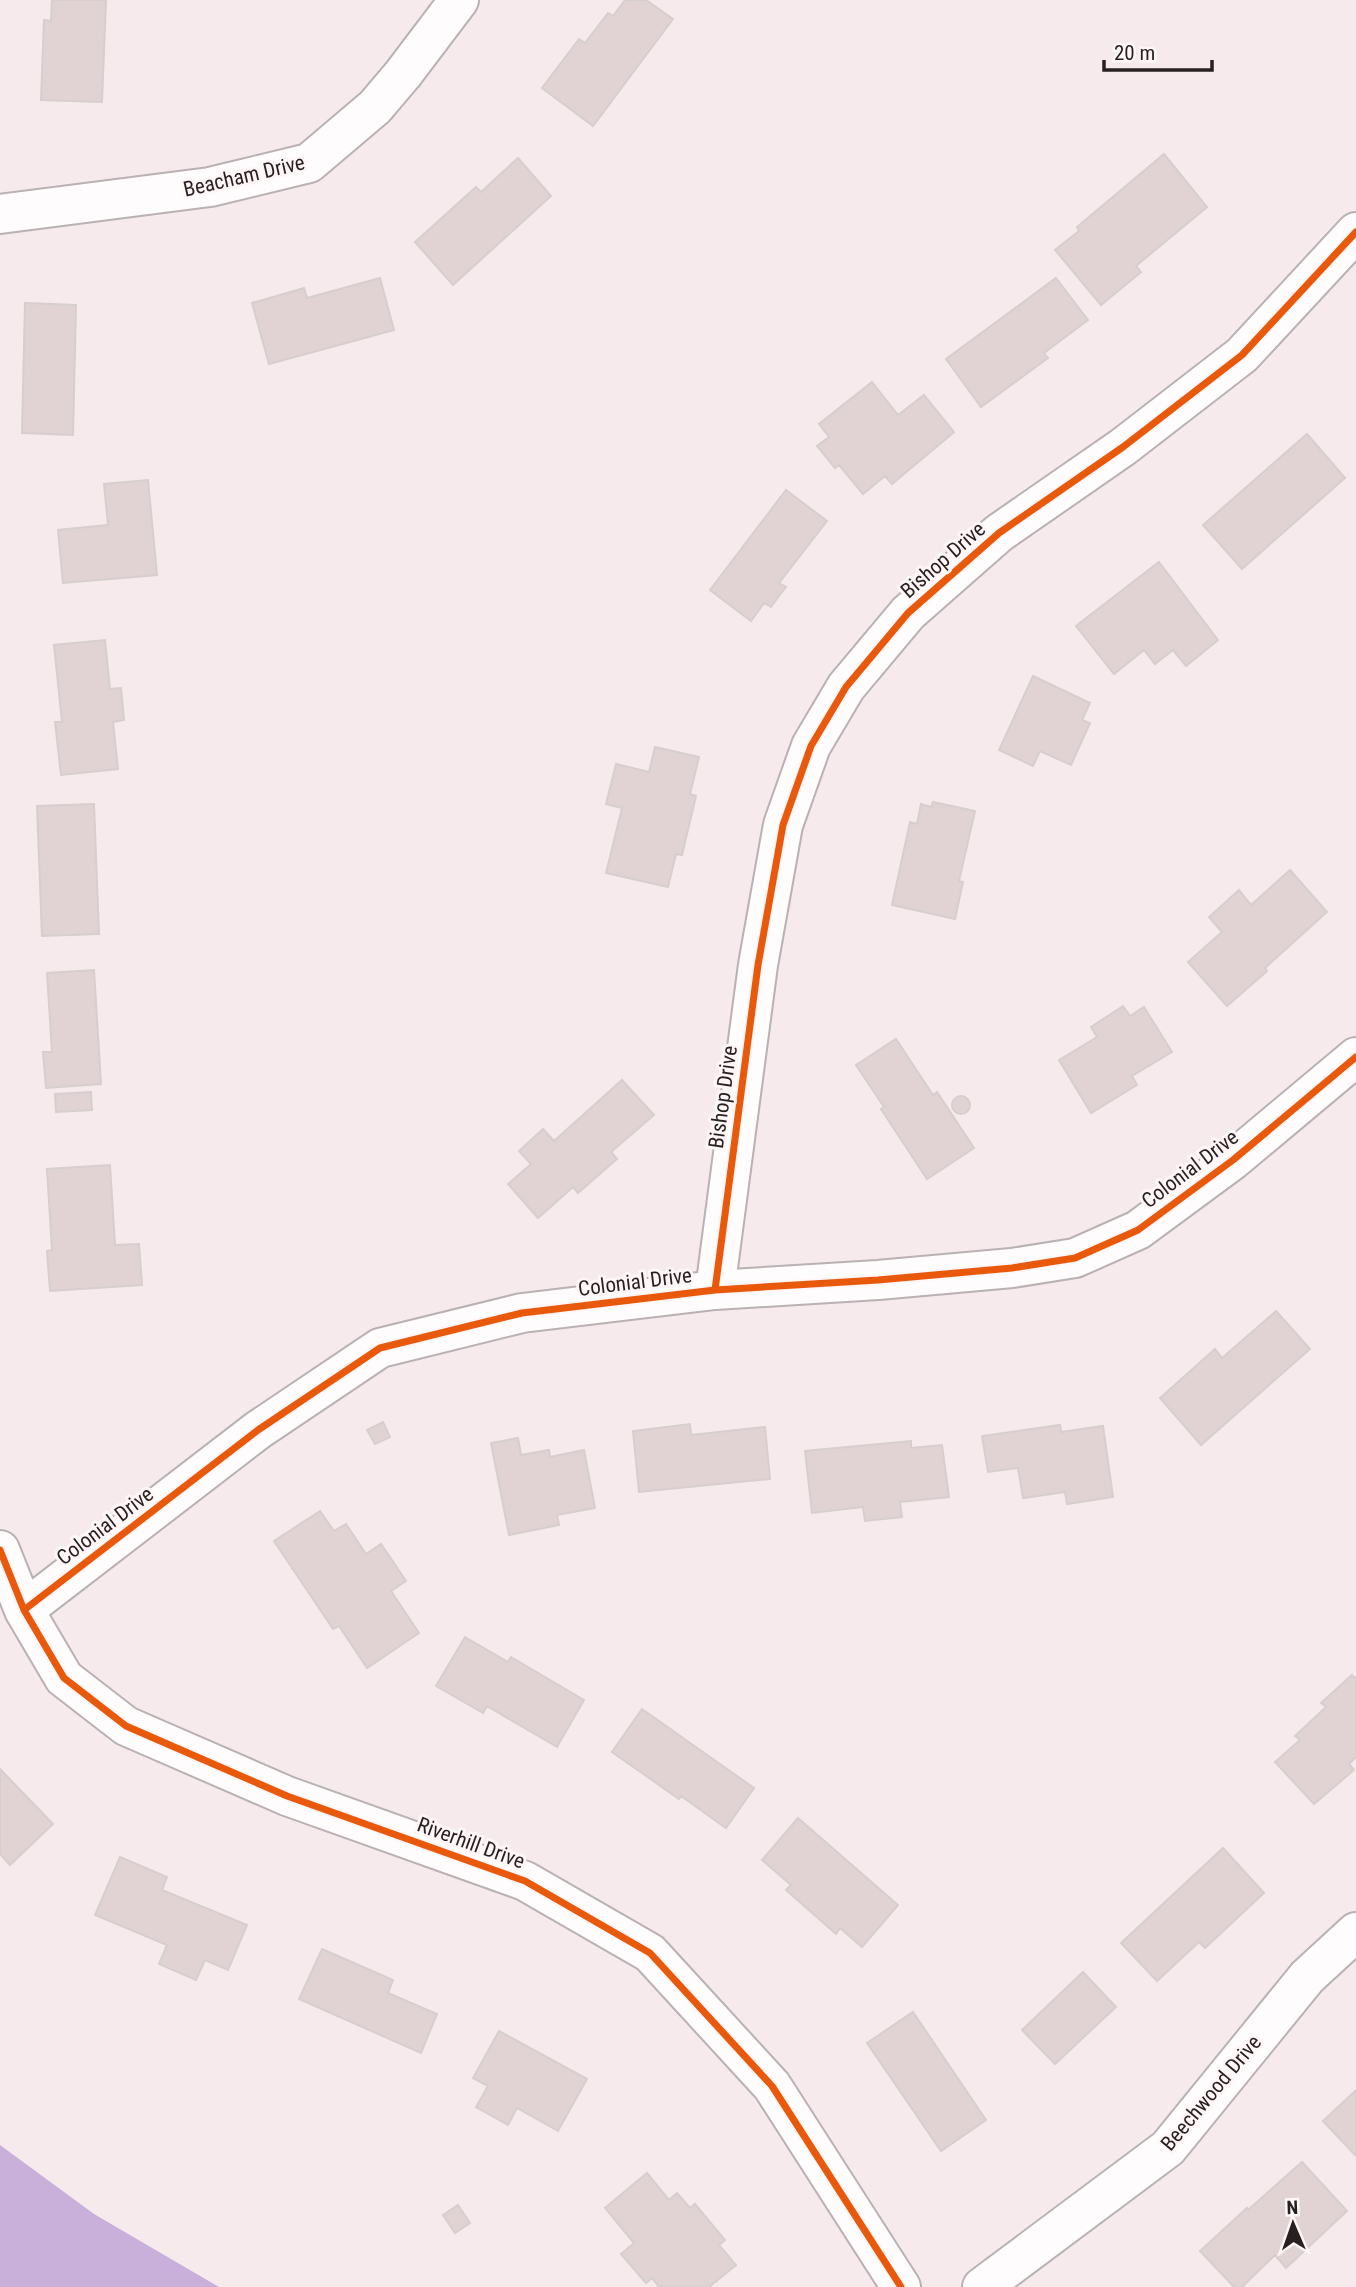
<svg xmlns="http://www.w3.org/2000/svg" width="1356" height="2287" viewBox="0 0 1356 2287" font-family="'Roboto Condensed',sans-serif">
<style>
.water{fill:#c8b0da}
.building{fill:#e1d3d3;stroke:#d7cece;stroke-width:2}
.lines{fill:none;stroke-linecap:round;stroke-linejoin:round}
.minor-casing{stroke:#bab1b2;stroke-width:42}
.minor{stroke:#fefcfc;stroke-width:38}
.cycleway-casing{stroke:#fff6f8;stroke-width:11}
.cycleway{stroke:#e8590c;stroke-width:7}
.labels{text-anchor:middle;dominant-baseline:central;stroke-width:6;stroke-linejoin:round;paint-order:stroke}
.street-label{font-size:21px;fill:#271f20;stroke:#fff6f8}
</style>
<rect width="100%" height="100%" fill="#f6eaec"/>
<path class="water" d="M 0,2145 L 94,2214 L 219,2287 L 0,2287 Z"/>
<path class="building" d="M 52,0 L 106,0 L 102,102 L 41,100 L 44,20 L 51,21 Z
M 625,0 L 646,0 L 673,19 L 593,126 L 542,88 L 579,39 L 585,43 L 608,13 L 613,16 Z
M 1164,154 L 1207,207 L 1136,266 L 1141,272 L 1101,305 L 1055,250 L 1079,231 L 1077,227 Z
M 518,158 L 551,196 L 453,285 L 415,242 L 476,187 L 481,192 Z
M 380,278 L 394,330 L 269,364 L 252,303 L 304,288 L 307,298 Z
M 1056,278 L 1088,320 L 1044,353 L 1048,358 L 981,407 L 946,359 Z
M 25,303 L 76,305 L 73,435 L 22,433 Z
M 872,382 L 898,415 L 924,395 L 954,432 L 892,484 L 885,476 L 863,494 L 839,465 L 835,468 L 817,446 L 829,437 L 819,424 Z
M 1307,434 L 1345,478 L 1242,569 L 1203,525 Z
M 148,480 L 157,575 L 63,583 L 58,530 L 108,525 L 104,484 Z
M 786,490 L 827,521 L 779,583 L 786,587 L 779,596 L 771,607 L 764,603 L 751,621 L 710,590 Z
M 1159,562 L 1218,640 L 1186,666 L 1173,650 L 1155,664 L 1144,650 L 1114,674 L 1076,626 Z
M 105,640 L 110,689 L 121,688 L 124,720 L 113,722 L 118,769 L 61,775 L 55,722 L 62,722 L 54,645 Z
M 1033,676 L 1090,703 L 1082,720 L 1090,723 L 1071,765 L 1040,751 L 1033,766 L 999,750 Z
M 655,747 L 699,757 L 690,794 L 696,796 L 682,855 L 676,854 L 668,887 L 606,873 L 622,808 L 606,804 L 616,764 L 649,772 Z
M 933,802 L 975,811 L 959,881 L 963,882 L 955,919 L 892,905 L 910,822 L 917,824 L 921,804 L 931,807 Z
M 94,804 L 99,934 L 42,936 L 37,806 Z
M 1290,870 L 1327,912 L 1265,968 L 1267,971 L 1227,1006 L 1188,962 L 1222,932 L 1209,917 L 1239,890 L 1251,905 Z
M 94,970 L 101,1084 L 46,1088 L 43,1052 L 52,1052 L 47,973 Z
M 1123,1006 L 1130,1016 L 1144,1007 L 1172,1052 L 1132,1076 L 1137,1085 L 1091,1113 L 1059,1060 L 1097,1037 L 1091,1027 Z
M 896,1039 L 933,1095 L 937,1092 L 974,1148 L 927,1179 L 881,1109 L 884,1107 L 856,1065 Z
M 622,1080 L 654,1115 L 611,1152 L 617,1159 L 578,1193 L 573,1187 L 538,1218 L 508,1184 L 531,1164 L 519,1151 L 543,1129 L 554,1141 Z
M 91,1092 L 92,1110 L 56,1112 L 55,1094 Z
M952 1105a9 9 0 1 1 18 0a9 9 0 1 1-18 0Z
M 110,1165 L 115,1245 L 139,1244 L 142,1285 L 50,1291 L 47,1251 L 52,1250 L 47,1169 Z
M 1276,1311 L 1310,1349 L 1201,1445 L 1160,1398 L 1215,1349 L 1222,1358 Z
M 383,1422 L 390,1437 L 375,1444 L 367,1430 Z
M 690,1424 L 691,1435 L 765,1427 L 770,1479 L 639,1492 L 633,1431 Z
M 1060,1425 L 1061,1432 L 1103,1426 L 1113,1497 L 1067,1504 L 1065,1492 L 1023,1498 L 1018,1468 L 988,1472 L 982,1436 Z
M 518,1438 L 521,1455 L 549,1450 L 550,1457 L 584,1450 L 595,1508 L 557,1515 L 559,1525 L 509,1535 L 491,1443 Z
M 911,1441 L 911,1448 L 942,1445 L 949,1497 L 900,1502 L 902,1517 L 865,1521 L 863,1507 L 812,1513 L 805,1451 Z
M 320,1511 L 334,1531 L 346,1524 L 366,1554 L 381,1544 L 406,1581 L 391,1591 L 419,1633 L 367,1668 L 339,1626 L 333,1629 L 274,1541 Z
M 465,1637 L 508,1662 L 511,1657 L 584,1700 L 557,1747 L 487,1706 L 483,1713 L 436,1686 Z
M 1352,1675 L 1356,1679 L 1356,1757 L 1349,1764 L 1354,1770 L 1314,1804 L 1275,1762 L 1300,1740 L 1295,1736 L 1326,1707 L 1321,1703 Z
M 642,1709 L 754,1788 L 726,1828 L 681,1796 L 679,1799 L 612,1752 Z
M 0,1769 L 53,1824 L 10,1865 L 0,1854 Z
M 798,1818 L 898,1905 L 862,1947 L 840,1928 L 836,1934 L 786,1890 L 791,1885 L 762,1860 Z
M 1223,1848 L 1264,1893 L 1205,1948 L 1199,1942 L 1157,1981 L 1121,1943 Z
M 120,1857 L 167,1877 L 162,1890 L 247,1925 L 228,1970 L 205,1960 L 196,1980 L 159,1964 L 167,1945 L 95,1915 Z
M 322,1949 L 393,1980 L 388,1993 L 437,2014 L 421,2053 L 299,1999 Z
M 1083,1972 L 1116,2007 L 1055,2064 L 1022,2030 Z
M 913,2012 L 986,2120 L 941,2151 L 867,2043 Z
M 499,2031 L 587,2079 L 558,2131 L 517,2108 L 508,2125 L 476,2107 L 488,2086 L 473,2078 Z
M 1356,2090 L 1356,2156 L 1323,2121 Z
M 1302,2162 L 1347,2211 L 1286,2268 L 1275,2255 L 1242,2287 L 1234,2287 L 1200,2251 L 1247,2208 L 1248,2210 Z
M 647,2173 L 669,2200 L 677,2193 L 690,2208 L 695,2204 L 725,2240 L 719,2245 L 736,2265 L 709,2287 L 659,2287 L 652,2278 L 646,2283 L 621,2254 L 634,2243 L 605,2208 Z
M 458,2205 L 470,2223 L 455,2233 L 443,2215 Z"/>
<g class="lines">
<g class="minor-casing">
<path id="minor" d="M 0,214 L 210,187 L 309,163 L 375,107 L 403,74 L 459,0
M 715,1290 L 758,965 L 783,825 L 811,746 L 846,687 L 908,613 L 999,533 L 1123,447 L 1242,355 L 1356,232
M 0,1550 L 24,1610 L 64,1678 L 126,1726 L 287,1796 L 525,1881 L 650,1953 L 772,2086 L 901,2287
M 24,1610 L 258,1430 L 380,1348 L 522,1313 L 715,1290 L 878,1280 L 1012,1268 L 1075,1258 L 1138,1230 L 1233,1160 L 1356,1057
M 982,2287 L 1168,2148 L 1307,1977 L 1356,1932"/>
</g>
<use href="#minor" class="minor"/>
<g class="cycleway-casing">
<path id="cycleway" d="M 715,1290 L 758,965 L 783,825 L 811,746 L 846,687 L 908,613 L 999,533 L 1123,447 L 1242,355 L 1356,232
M 0,1550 L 24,1610 L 64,1678 L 126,1726 L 287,1796 L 525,1881 L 650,1953 L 772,2086 L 901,2287
M 24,1610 L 258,1430 L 380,1348 L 522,1313 L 715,1290 L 878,1280 L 1012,1268 L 1075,1258 L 1138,1230 L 1233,1160 L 1356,1057"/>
</g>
<use href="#cycleway" class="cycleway"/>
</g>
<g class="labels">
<g class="street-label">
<text transform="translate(244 176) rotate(-13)">Beacham Drive</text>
<text transform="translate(943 560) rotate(-41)">Bishop Drive</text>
<text transform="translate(723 1097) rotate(-82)">Bishop Drive</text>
<text transform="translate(1190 1169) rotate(-37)">Colonial Drive</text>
<text transform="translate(635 1282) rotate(-7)">Colonial Drive</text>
<text transform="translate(105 1526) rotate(-37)">Colonial Drive</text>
<text transform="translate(471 1843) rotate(20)">Riverhill Drive</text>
<text transform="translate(1211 2093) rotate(-50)">Beechwood Drive</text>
</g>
</g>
<g transform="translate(1293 2224) rotate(358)" stroke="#fff6f8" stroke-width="5" paint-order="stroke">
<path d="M0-5L12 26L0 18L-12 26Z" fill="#271f20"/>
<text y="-10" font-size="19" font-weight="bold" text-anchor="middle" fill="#271f20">N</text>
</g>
<path d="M1104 60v10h108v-10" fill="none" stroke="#271f20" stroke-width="3.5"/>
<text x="1114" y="60" font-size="21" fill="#271f20" stroke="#fff6f8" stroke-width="5" paint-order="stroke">20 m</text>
</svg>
